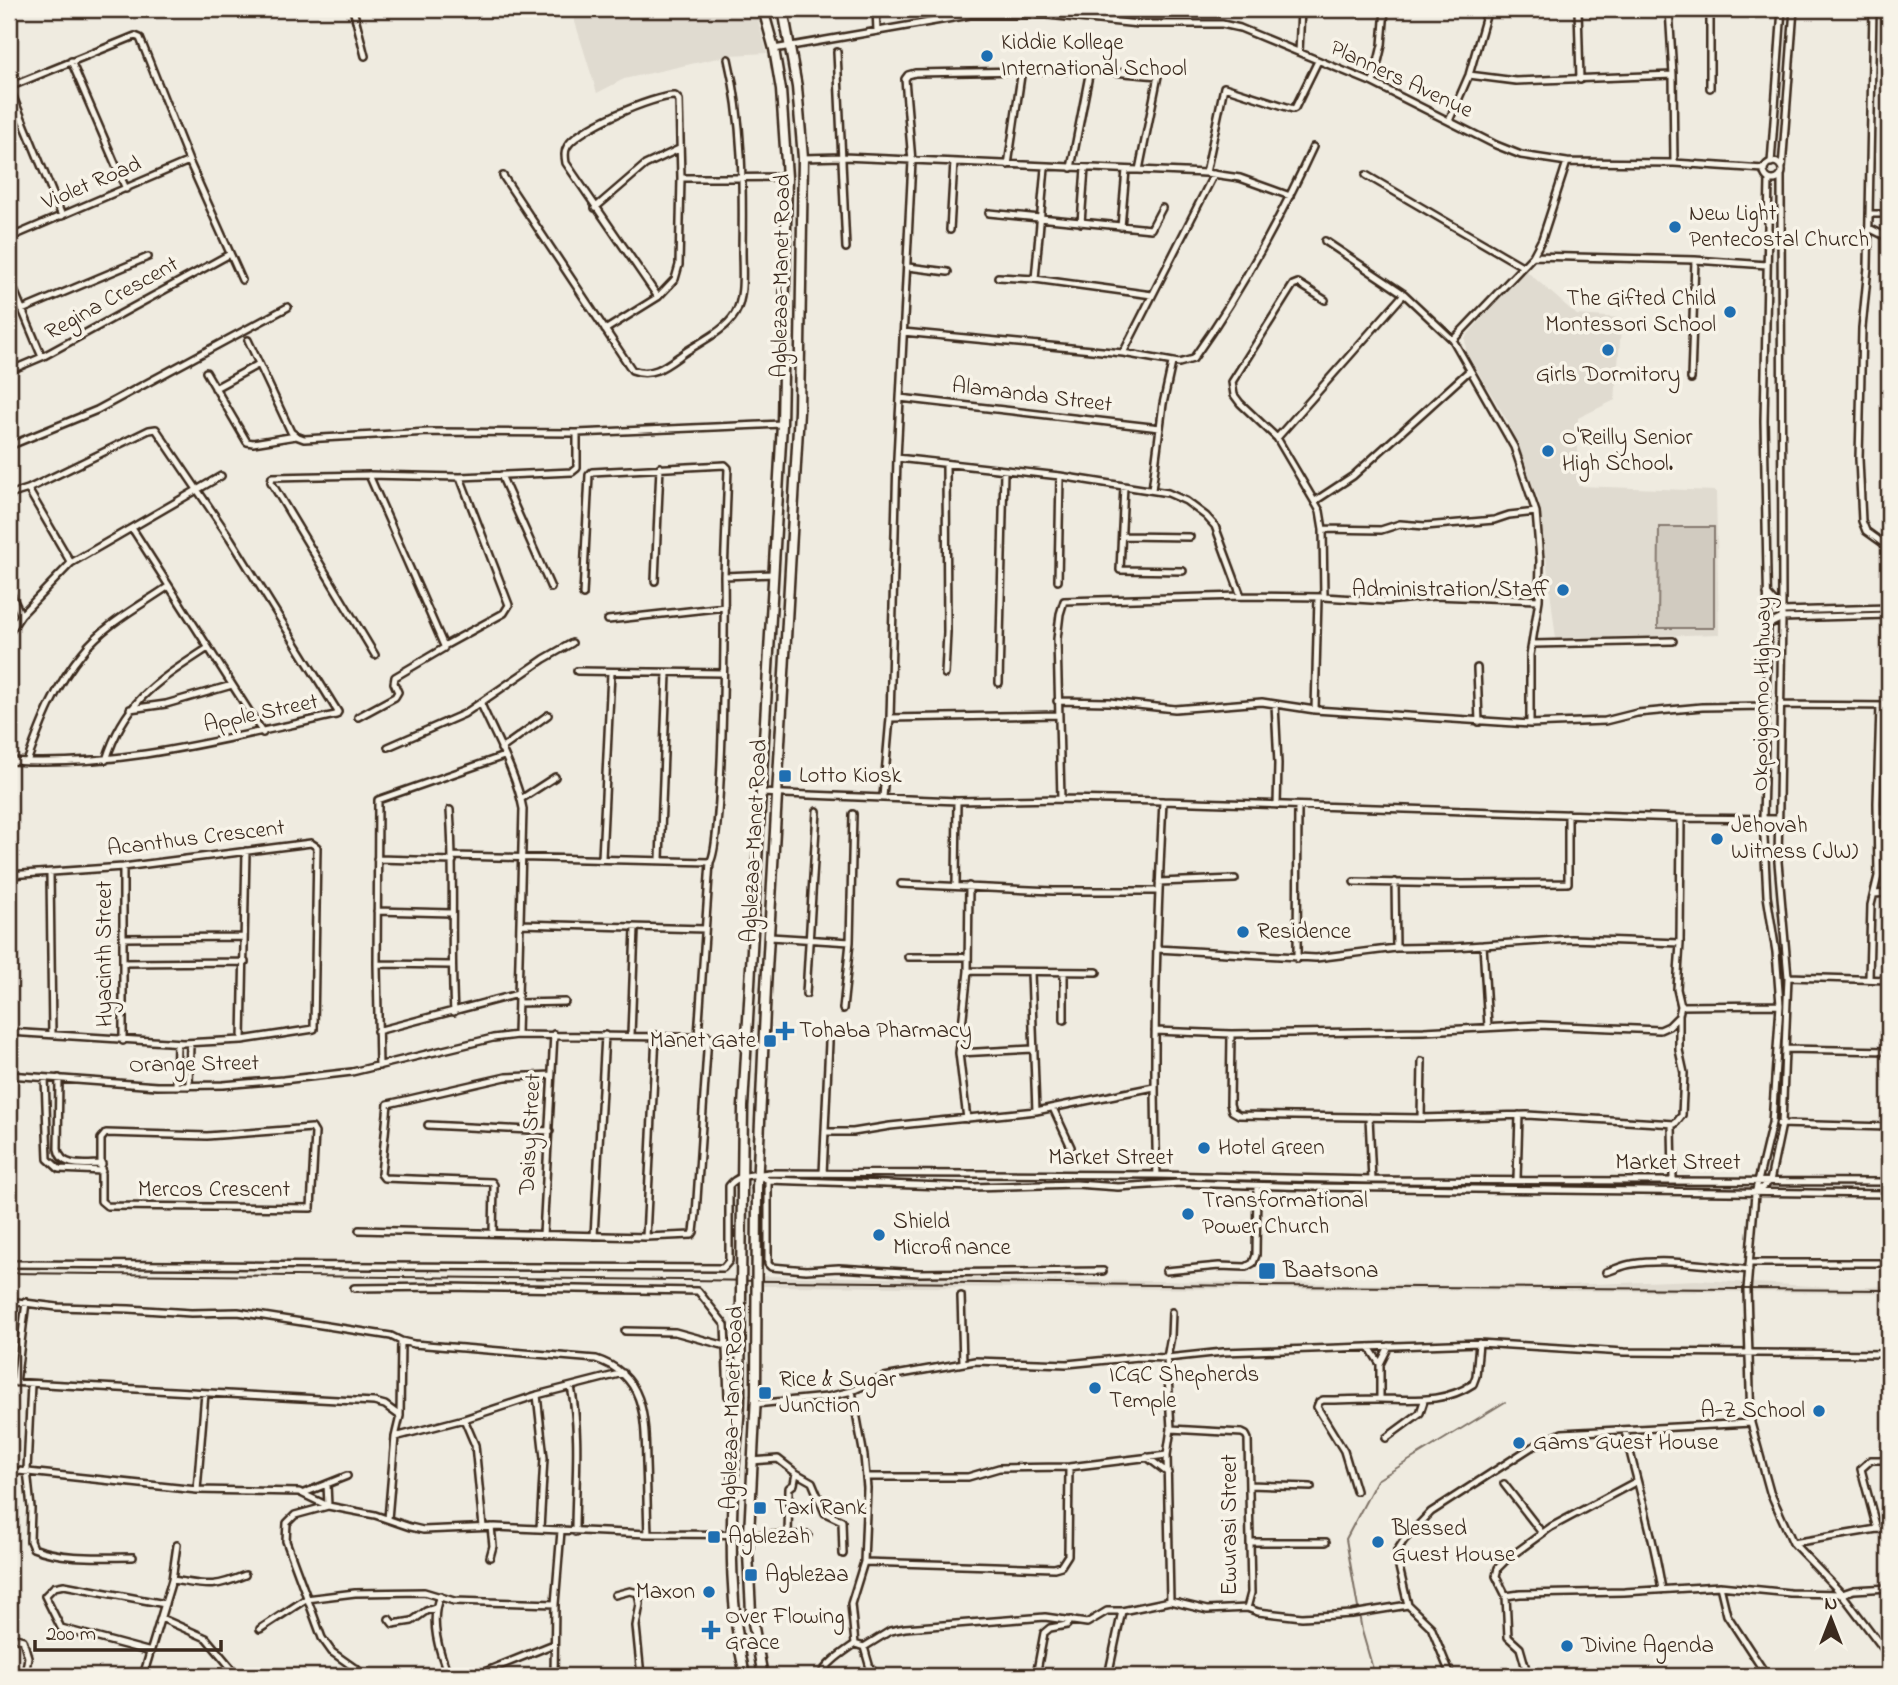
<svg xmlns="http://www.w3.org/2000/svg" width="1898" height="1685" viewBox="0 0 1898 1685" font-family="'Indie Flower',sans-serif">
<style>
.built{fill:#e0dbd0}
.green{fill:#d1cbc0;stroke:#867a6f;stroke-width:2}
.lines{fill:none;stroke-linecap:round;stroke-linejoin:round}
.stream{stroke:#7e7266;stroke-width:2}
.minor-casing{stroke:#3b2a1e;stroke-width:10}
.secondary-casing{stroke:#3b2a1e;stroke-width:13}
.minor{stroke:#f7f3e8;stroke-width:5}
.secondary{stroke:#f7f3e8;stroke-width:8}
.rail{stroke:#3b2a1e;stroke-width:2}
.secondary-bridge-casing{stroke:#3b2a1e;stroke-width:13;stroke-linecap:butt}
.secondary-bridge{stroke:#f7f3e8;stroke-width:8}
.poi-dot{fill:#1f6fb2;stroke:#f7f3e8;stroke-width:2.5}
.labels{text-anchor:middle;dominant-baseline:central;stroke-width:7;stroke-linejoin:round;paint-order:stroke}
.poi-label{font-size:23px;fill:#3b2a1e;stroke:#f7f3e8;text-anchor:start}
.street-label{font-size:23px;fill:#3b2a1e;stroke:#f7f3e8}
</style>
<rect width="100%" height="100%" fill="#efebe0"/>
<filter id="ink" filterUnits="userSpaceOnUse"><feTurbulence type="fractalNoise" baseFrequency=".0143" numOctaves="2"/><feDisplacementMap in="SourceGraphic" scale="14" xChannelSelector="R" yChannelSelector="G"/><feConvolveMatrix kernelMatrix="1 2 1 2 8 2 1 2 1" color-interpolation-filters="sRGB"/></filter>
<g filter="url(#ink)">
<path class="built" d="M 571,9 L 755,9 L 767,53 L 731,55 L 624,79 L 597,93 Z
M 1524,269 L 1577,315 L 1622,318 L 1615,400 L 1578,418 L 1578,486 L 1716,491 L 1719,634 L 1556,639 L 1539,501 L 1508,422 L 1466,352 L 1465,338 Z
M 761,1276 L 1542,1286 L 1697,1280 L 1849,1288 L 1889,1286 L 1889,1293 L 763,1286 Z"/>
<path class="green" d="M 1659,527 L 1714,527 L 1714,628 L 1658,628 Z"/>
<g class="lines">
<path class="stream" d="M 1375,1676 L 1362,1631 L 1346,1539 L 1377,1480 L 1505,1402"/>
<g class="minor-casing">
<path id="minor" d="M 353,9 L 365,56
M 876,9 L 877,31
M 1578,9 L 1580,80
M 1669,9 L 1673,75 L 1674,163
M 1710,9 L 1710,88
M 1873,9 L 1868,267 L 1862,328 L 1859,459 L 1862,521 L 1866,531 L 1887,546 L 1889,550
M 774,49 L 970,15 L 1047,15 L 1139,24 L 1222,24 L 1240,28 L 1373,83 L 1496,145 L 1521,155 L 1567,162 L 1674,163 L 1764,169
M 837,52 L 846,248
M 1299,52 L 1301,9
M 71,61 L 126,189
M 1469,75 L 1516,81 L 1673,75
M 1373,83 L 1382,45 L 1385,9
M 1449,121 L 1469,75 L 1488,9
M 803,158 L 843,157 L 1206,173 L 1240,178 L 1290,196
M1764 171a9 9 0 1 1 18 0a9 9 0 1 1-18 0Z
M 1771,163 L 1782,9
M 1008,165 L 1022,69
M 1045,168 L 1035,279 L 1152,295
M 1071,168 L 1090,70
M 1782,168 L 1794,9
M 1206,173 L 1224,87 L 1293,109 L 1295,108 L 1318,61
M 1366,175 L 1522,266
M 503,176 L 632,370 C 653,378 667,365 684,353 C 700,342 725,331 735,314 C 745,297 742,270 742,251 C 743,187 743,122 728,59
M 681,178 L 787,177
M 1769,179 L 1764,421 L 1768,625 L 1763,819 L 1767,896 L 1776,952 L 1780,1005 L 1772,1123 L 1755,1194 L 1747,1290 L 1751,1423 L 1770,1492 L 1793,1543 L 1842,1594 L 1889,1656
M 595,208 L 645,165 L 679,149
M 989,213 L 1151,229 L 1162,208
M 1869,214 L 1889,214
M 62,216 L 9,87 L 135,36 L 140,38 L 189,161 L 242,280
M 1081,223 L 1085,168
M 1121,227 L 1126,170
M 1869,228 L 1889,238
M 950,230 L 954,162
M 9,238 L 189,161
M 1325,241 L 1404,294 L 1453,340 L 1514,447 L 1536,512 L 1540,560 L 1539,600 L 1530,655 L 1530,724
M 1533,256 L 1695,260 L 1767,265
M 908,267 L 948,272
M 998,277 L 1035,279
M 9,278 L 42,357
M 22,310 L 148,257
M 605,330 L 658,297 L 675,279 L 679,265 L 681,178 L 679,100 L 675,96 C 654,95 576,129 567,147 C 564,152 565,157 566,163 L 658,297
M 903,332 L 1123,353 L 1179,363 L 1193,359 C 1240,293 1279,221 1313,147
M 248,340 L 291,432 L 296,436 L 304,439 L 429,432 L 577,433 L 782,424
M 1453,340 L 1533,256 L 1542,239 L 1567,162
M 1123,353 L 1214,174
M 9,371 L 42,357 L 230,254
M 206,372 L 247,442 L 253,443 L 296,436
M 1691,379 L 1695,260
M 215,388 L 259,364
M 900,398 L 1160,428
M 1277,438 L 1404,294
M 9,446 L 97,410 L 288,307
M 897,458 L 1060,476 L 1168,493 L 1186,501 L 1206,516 L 1215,526 L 1241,596
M 501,475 L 551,588
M 1124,486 L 1120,570 L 1183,571
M 28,489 L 71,563
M 1152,490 L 1163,404 L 1172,363
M 9,495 L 28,489 L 149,430 L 156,429 L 230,538 L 338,712 L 336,715 C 226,738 123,768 9,761
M 1315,501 L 1353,476 L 1470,370
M 132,528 L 263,733
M 1323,529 L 1381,530 L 1400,524 L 1425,526 L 1494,520 L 1509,515 L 1536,512
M 1122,536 L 1190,537
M 655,581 L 660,467
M 1058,581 L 1060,476
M 9,590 L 21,615
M 1767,594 L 1782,611 L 1889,608
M 583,595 L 589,475 L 592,472 L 725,465 L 728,468 L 724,576 L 774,574
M 1324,597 L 1323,529 L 1320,511 L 1277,438 L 1240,403 L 1234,395 L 1232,382 L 1293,285 L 1298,283 L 1325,300
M 608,620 L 725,607
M 1768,625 L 1782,618 L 1889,615
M 9,633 L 21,615 L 71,563 L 221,476
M 1533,644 L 1673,641
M 444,646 L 504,613 L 509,605 L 460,477
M 375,655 L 271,482 L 272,477 L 369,475 L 460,477 L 572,472 L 577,468 L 577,433
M 1477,668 L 1479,722
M 577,671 L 723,673
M 945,674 L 947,632 L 946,464
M 999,683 L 1004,471
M 1057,701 L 1109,702 L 1175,709 L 1262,702 L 1315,710 L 1530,724 L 1605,721 L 1637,713 L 1702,707 L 1767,706
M 481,704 C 495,736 517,775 523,809 L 517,1035
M 1275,704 L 1278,764 L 1277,805
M 1780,705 L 1889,706
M 130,709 L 166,704 L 232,685
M 1315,710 L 1318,597
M 358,717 L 395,697 L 398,692 L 394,683 L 395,677 L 444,648 L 444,646 L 369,475
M 890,718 L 1058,715
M 388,747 L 464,714 L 544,659 L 572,643
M 501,749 L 548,715
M 106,760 C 125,700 158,681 208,648
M 27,762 C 41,723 56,684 83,652 C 105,624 140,606 169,586
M 760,793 L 957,801 L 1061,799 L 1163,801 L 1681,818 L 1778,819
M 883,797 L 890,718 L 897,458 L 912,161 L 905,79 L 908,75 L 915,73 L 1090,70 L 1158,76 L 1139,170
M 521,799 L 555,777
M 1061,799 L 1057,639 L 1060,614 L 1064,601 L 1241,596 L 1324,597 L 1387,601 L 1434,596 L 1539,600
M 450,810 C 455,877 450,945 454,1012
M 1877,817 L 1889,817
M 453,856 L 710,862
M 602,858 L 611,673
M 377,859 L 453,861
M 660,859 L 667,674
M 50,873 L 52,1035
M 9,875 L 123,867 L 311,843 L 317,847 L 314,1029 L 242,1040 L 183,1043 L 9,1032
M 1159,882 L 1235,879
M 1354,882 L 1462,884 L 1568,883 L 1568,814
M 1395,882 L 1396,948
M 901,884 L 1053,891 L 1158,891
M 956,885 L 957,801
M 1874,894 L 1889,893
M 377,911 L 451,913
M 520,924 L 705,929
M 770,937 L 850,942
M 123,938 L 244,937
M 1483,945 L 1488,1026
M 1157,949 L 1316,958 L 1396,948 L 1454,947 L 1571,939 L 1680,943
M 908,957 L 968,957
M 1297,959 L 1298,806
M 123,963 L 245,962
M 377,964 L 451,965
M 968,971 L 1097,972
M 1031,972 L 1036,1111
M 1064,972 L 1064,1020
M 1788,977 L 1889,980
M 1869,978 L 1871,905 L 1878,876 L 1877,803 L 1880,706
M 806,994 L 817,811
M 518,1003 L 565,1002
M 1681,1006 L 1780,1005
M 843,1009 L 850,942 L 853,814
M 899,1029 L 961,1030
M 377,1031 L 518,994
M 1155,1031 L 1231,1034 L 1424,1031 L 1539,1025 L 1660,1030 L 1669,1026 L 1677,1018
M 1231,1034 L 1230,1104 L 1232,1111 L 1239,1115 L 1421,1118 L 1527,1115 L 1675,1124 L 1682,1115 L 1684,1073 L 1679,1050 L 1679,1015 L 1681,1006 L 1677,989 L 1680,943 L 1681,818
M 631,1035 L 635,928
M 698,1036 L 710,862 C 723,847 725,611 724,576
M 242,1040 L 246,851
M 123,1041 L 123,867
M 1786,1049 L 1889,1051
M 959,1053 L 1033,1049
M 379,1066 L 377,964 L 378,800 L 504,756
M 9,1075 L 157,1086 L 223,1085 L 283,1080 L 352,1072 L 493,1038 L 517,1035 L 747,1038
M 45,1078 L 48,1159 L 59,1169 L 102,1171
M 59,1078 L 58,1149 C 61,1169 86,1164 102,1164
M 176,1086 L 177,1043
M 189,1086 L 190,1043
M 1053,1108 L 1071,1147
M 1369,1117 L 1372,1180
M 1421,1118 L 1422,1061
M 967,1119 L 959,1053 L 968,971 L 969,886
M 1779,1124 L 1889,1127
M 428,1125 L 550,1131
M 1672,1125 L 1673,1180
M 312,1128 L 315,1133 L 311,1208 L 107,1206 L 101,1201 L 101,1139 L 106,1133 L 207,1136 Z
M 825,1132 L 853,1132 L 890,1126 L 1036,1111 L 1154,1087
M 823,1174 L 829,1042
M 757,1175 L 768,1180 L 973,1187 L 1076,1184 L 1118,1187 L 1180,1183 L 1313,1187 L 1889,1194
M 1157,1175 C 1152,1050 1157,925 1163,801
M 1517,1179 L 1519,1115
M 768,1180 L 768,1264 L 771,1267 L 806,1270 L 839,1268 L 920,1273 L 1103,1271
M 1758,1191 L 1770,1181 L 1782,1124 L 1788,977 L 1778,862 L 1782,618 L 1781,176
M 359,1230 L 646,1237 L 692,1235 L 694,1232 L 696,1214 L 708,1036
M 493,1233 L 494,1185 L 492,1182 L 384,1178 L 381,1174 L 388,1104 L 506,1077 L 552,1075
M 543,1235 L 554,1034
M 594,1236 L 605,1035
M 646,1237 L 656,1035
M 1750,1263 L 1889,1263
M 9,1264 L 723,1268 L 729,1261 L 729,1186 C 739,1173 754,1176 768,1173 L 1157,1175 L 1372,1180 L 1889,1182
M 1166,1271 L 1219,1266 L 1246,1267 L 1253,1263 L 1256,1255 L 1257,1186
M 1606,1272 C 1614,1270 1623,1265 1632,1264 C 1669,1258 1712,1266 1749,1270
M 354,1288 L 447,1287 L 698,1291 L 725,1325 L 728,1396 L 732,1401 L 740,1403
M 961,1296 L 963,1363
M 9,1301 L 57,1307 L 129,1309 L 191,1313 L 238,1312 L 391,1336 L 401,1341 L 400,1416 L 395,1437 L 464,1419 L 475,1445 L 483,1527
M 625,1331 L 675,1332 L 726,1346
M 401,1341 L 414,1344 L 596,1359 C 646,1375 645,1419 646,1463 C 647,1487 647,1511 648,1534
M 1369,1347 L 1380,1364
M 9,1382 L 374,1402 L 385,1405 L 400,1416
M 16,1383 L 26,1302
M 31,1384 L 27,1470 L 31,1508 L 30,1541 L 33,1548 C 63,1560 101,1557 133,1557
M 571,1387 C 581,1434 575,1484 575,1532
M 537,1395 L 544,1458 L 540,1529
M 1380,1399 L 1380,1364 L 1389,1346
M 755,1404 L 827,1397 L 852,1391 L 884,1377 L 975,1361 L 1067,1364 L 1138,1357 L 1167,1358 L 1223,1352 L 1479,1343 L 1624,1352 L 1889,1354
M 464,1419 L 537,1395 L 623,1373
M 1171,1429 L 1242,1433 L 1246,1435 L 1248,1439 L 1251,1593 L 1247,1608
M 1625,1431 C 1637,1484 1654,1536 1662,1590
M 1386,1438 L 1420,1413 L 1424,1401
M 1147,1457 L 1168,1473
M 1889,1460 L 1871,1460 L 1861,1469 L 1877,1529 L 1889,1530
M 751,1461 L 778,1459 L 796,1473 L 794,1484 L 789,1488 L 788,1536
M 9,1470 L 197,1490 L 299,1492 L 328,1506 L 375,1515 L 410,1527 L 423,1530 L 495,1527 L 648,1534 L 808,1535
M 796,1473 L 812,1482 L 825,1513 L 842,1521 L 843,1554
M 866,1477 L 968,1477 L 999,1468 L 1069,1467 L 1167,1455
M 327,1484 L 328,1506 L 295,1515 L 287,1523 L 286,1541 L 322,1638 L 332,1652 L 366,1676
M 1504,1484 L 1542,1533
M 1249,1485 L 1311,1487
M 197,1490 L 205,1393
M 1356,1491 L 1344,1451 L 1317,1407 L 1319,1402 L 1323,1400 C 1341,1400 1360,1399 1378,1399 C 1412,1399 1443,1404 1473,1384 L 1476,1376 L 1479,1343
M 304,1493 L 347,1476
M 388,1519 L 395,1437
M 1250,1542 L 1326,1542
M 1793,1543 L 1877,1529
M 490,1557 L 493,1546 L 491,1527
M 864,1562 L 1054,1568 L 1061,1566 L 1068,1555 L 1069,1467
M 172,1580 C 206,1585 212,1589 245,1575
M 1720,1586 L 1727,1615 L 1767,1676
M 615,1595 L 630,1591 L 638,1593 L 640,1604 L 636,1626 L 641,1676
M 440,1596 C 429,1621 439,1652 449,1676
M 1506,1596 L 1520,1594 L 1624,1592 L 1720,1586 L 1790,1593 L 1842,1594 L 1854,1590 L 1889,1588
M 1170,1601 L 1167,1455 L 1171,1429 L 1167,1358 L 1171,1336 L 1172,1312
M 161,1618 L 206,1638 L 238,1676
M 389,1619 L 393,1624 L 412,1621 L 426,1611 L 435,1608
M 260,1629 L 306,1599 L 355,1593 L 424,1592 L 454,1601 L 555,1604
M 9,1636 L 23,1640 L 28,1657 L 25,1676
M 855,1644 L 864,1647 L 890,1631 L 905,1628 L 1045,1617 L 1087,1623 L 1107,1611 L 1122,1611 L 1170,1601 L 1207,1610 L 1247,1608 L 1258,1612 L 1302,1617 L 1352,1614 L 1408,1605
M 864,1647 L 870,1668 L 878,1676
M 151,1652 L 61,1628 L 45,1596 L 54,1587 L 64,1585 L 165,1604
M 487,1671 L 554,1644
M 143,1676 L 172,1580 L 177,1545
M 345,1676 L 356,1668
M 554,1676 L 555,1604 L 561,1531
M 820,1676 C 828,1662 841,1654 855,1644 L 851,1604 L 864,1562 L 867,1488 L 864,1456 L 852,1391
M 1036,1676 L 1044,1633 L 1050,1628 L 1067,1625 L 1071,1620
M 1108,1676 L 1122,1611
M 1451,1676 L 1431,1627 L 1408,1605 L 1399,1567 L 1397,1551 L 1404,1540 L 1431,1512 L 1530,1448 L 1562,1433 L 1751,1423
M 1528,1676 L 1520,1648 L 1508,1637 L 1506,1596 L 1496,1576 L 1498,1568 L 1507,1559 L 1551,1527 L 1637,1481
M 1530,1676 L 1554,1676
M 1616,1676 L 1660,1676"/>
</g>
<g class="secondary-casing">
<path id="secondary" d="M 742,1188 L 743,1107 L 782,424 L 787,177 L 781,90 L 774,49 L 763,9
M 757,1188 L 766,988 L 799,411 L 803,158 L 797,87 L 783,9
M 756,1395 L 748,1554 L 751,1612 L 763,1676
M 740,1396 C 740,1421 736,1446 734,1471 C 730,1540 730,1609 745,1676"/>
</g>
<use href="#minor" class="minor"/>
<use href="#secondary" class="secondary"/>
<path class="rail" d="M 9,1273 L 1260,1286 L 1889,1290"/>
<g class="secondary-bridge-casing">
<path id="secondary-bridge" d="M 756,1395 L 757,1188
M 740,1396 L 742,1188"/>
</g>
<use href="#secondary-bridge" class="secondary-bridge"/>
</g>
</g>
<g class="poi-dot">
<circle cx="987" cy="56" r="7"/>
<circle cx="1675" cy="227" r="7"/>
<circle cx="1730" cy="312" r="7"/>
<circle cx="1608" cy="350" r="7"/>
<circle cx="1548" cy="451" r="7"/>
<circle cx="1563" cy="590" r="7"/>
<rect x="778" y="769" width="14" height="14" rx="3.5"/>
<circle cx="1717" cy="839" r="7"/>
<circle cx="1243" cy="932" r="7"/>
<path d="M781.5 1020.5h7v7h7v7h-7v7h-7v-7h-7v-7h7z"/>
<rect x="763" y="1034" width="14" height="14" rx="3.5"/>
<circle cx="1204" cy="1148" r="7"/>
<circle cx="1188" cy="1214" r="7"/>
<circle cx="879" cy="1235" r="7"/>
<rect x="1258" y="1262" width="18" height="18" rx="3.5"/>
<circle cx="1095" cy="1388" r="7"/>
<rect x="758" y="1386" width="14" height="14" rx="3.5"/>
<circle cx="1819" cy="1411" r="7"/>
<circle cx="1519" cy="1443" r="7"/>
<rect x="753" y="1501" width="14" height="14" rx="3.5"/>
<rect x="707" y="1530" width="14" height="14" rx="3.5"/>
<circle cx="1378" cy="1542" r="7"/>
<rect x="744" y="1568" width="14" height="14" rx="3.5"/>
<circle cx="709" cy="1592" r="7"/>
<path d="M707.5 1619.5h7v7h7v7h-7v7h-7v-7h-7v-7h7z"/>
<circle cx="1567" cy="1646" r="7"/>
</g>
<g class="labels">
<g class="poi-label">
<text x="1001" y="43">Kiddie Kollege<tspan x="1001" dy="26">International School</tspan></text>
<text x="1689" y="214">New Light<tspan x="1689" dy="26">Pentecostal Church</tspan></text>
<text x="1716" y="299" text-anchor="end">The Gifted Child<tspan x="1716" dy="26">Montessori School</tspan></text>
<text x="1608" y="375" text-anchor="middle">Girls Dormitory</text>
<text x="1562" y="438">O'Reilly Senior<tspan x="1562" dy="26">High School.</tspan></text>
<text x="1549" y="590" text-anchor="end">Administration/Staff</text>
<text x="799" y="776">Lotto Kiosk</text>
<text x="1731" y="826">Jehovah<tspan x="1731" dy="26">Witness (JW)</tspan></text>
<text x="1257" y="932">Residence</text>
<text x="799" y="1031">Tohaba Pharmacy</text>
<text x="756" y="1041" text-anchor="end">Manet Gate</text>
<text x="1218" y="1148">Hotel Green</text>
<text x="1202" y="1201">Transformational<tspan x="1202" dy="26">Power Church</tspan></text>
<text x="893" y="1222">Shield<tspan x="893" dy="26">Microfinance</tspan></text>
<text x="1283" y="1271">Baatsona</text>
<text x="1109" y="1375">ICGC Shepherds<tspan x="1109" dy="26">Temple</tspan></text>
<text x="779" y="1380">Rice &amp; Sugar<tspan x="779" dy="26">Junction</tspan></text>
<text x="1805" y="1411" text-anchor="end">A-Z School</text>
<text x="1533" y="1443">Gams Guest House</text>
<text x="774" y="1508">Taxi Rank</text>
<text x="1392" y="1529">Blessed<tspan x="1392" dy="26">Guest House</tspan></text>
<text x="728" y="1537">Agblezah</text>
<text x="765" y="1575">Agblezaa</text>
<text x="695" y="1592" text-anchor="end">Maxon</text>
<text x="725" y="1617">Over Flowing<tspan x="725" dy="26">Grace</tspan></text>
<text x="1581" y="1646">Divine Agenda</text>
</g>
<g class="street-label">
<text transform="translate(1401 80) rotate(25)">Planners Avenue</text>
<text transform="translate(92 184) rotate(-23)">Violet Road</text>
<text transform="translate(782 276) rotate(-89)">Agblezaa-Manet Road</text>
<text transform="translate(112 299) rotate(-29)">Regina Crescent</text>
<text transform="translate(1032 396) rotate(7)">Alamanda Street</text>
<text transform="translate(1763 694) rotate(-89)">Okpoigonno Highway</text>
<text transform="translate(261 714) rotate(-12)">Apple Street</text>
<text transform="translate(196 839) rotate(-7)">Acanthus Crescent</text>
<text transform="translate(755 841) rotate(-87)">Agblezaa-Manet Road</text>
<text transform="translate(105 954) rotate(-90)">Hyacinth Street</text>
<text transform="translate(194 1065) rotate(-1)">Orange Street</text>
<text transform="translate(531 1134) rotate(-87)">Daisy Street</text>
<text x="1111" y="1158">Market Street</text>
<text x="1678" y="1163">Market Street</text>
<text x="214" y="1190">Mercos Crescent</text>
<text transform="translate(733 1408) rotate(-88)">Agblezaa-Manet Road</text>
<text transform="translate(1230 1525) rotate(-90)">Ewurasi Street</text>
</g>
</g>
<rect width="1898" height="1685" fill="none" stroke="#f7f3e8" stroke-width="35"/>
<rect x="18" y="18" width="1863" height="1650" fill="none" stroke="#3b2a1e" stroke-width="2.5" filter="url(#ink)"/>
<g transform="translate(1831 1619)" stroke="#f7f3e8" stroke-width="5" paint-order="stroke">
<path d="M0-5L12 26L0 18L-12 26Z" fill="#3b2a1e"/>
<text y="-10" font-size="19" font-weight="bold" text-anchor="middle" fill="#3b2a1e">N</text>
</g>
<path d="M35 1640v10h186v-10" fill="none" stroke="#3b2a1e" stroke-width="3.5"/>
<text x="46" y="1640" font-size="21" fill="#3b2a1e" stroke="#f7f3e8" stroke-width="5" paint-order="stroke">200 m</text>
</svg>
